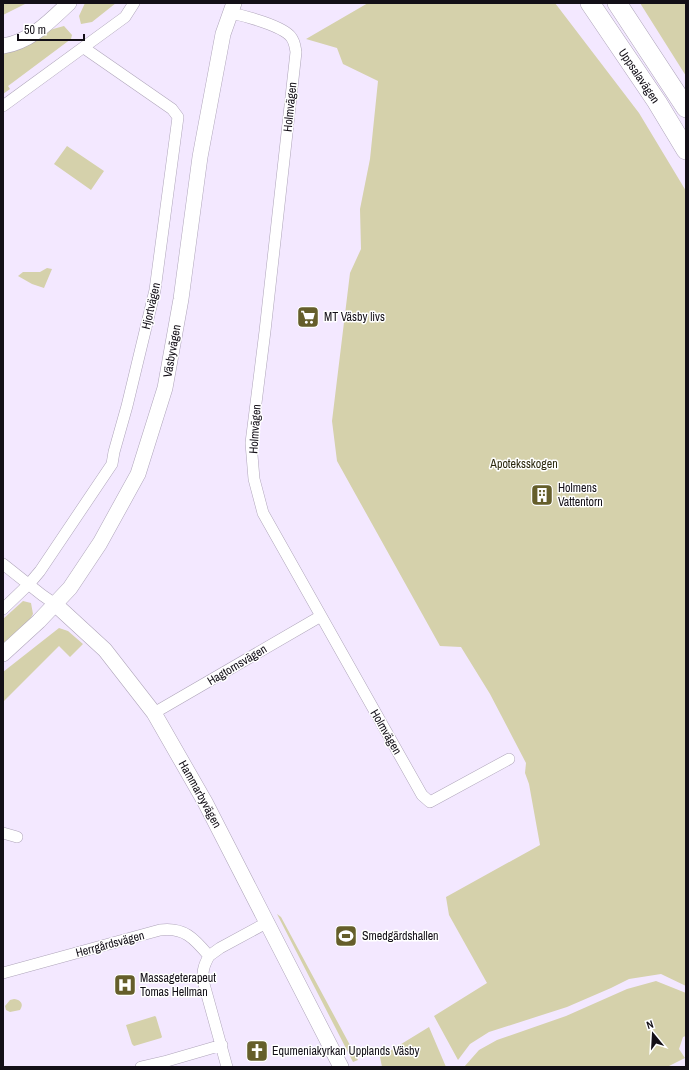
<svg xmlns="http://www.w3.org/2000/svg" width="689" height="1070" viewBox="0 0 689 1070" font-family="'Archivo Narrow',sans-serif">
<style>
.green{fill:#d5d1ab}
.lines{fill:none;stroke-linecap:round;stroke-linejoin:round}
.street-casing{stroke:#afa5ba;stroke-width:12}
.secondary-casing{stroke:#afa5ba;stroke-width:16}
.highway-casing{stroke:#afa5ba;stroke-width:20}
.street{stroke:#fff;stroke-width:11}
.secondary{stroke:#fff;stroke-width:15}
.highway{stroke:#fff;stroke-width:19}
.labels{text-anchor:middle;dominant-baseline:central;stroke-width:3;stroke-linejoin:round;paint-order:stroke}
.street-label{font-size:12px;fill:#130f17;stroke:#fff}
.poi-label{font-size:12px;fill:#130f17;stroke:#fff;text-anchor:start}
.park-label{font-size:12px;fill:#2d2a0f;stroke:#fff}
</style>
<rect width="100%" height="100%" fill="#f3e8ff"/>
<path class="green" d="M 3,3 L 27,3 L 3,15 Z
M 85,3 L 116,3 L 92,22 L 81,24 L 79,16 Z
M 368,3 L 555,3 L 639,113 L 686,191 L 686,986 L 661,974 L 629,979 L 611,988 L 567,1007 L 489,1032 L 470,1044 L 458,1060 L 434,1016 L 487,983 L 449,915 L 446,897 L 540,845 L 529,784 L 525,773 L 526,763 L 490,694 L 461,647 L 440,646 L 337,461 L 332,421 L 350,273 L 361,249 L 360,209 L 370,159 L 378,81 L 343,64 L 337,48 L 306,39 Z
M 640,3 L 686,3 L 686,76 Z
M 64,26 L 72,35 L 71,39 L 8,86 L 10,89 L 3,94 L 3,53 L 46,31 Z
M 67,146 L 104,171 L 91,190 L 54,164 Z
M 47,268 L 52,269 L 44,288 L 32,284 L 18,276 L 23,272 L 40,272 Z
M 23,601 L 31,603 L 33,614 L 29,621 L 3,644 L 3,619 Z
M 59,628 L 68,631 L 83,644 L 70,657 L 59,646 L 3,702 L 3,672 Z
M 277,914 L 281,917 L 358,1060 L 353,1062 Z
M 656,981 L 686,993 L 686,1036 L 683,1037 L 679,1049 L 685,1058 L 667,1067 L 464,1067 L 479,1050 L 497,1040 L 566,1016 L 627,989 Z
M 14,999 C 21,1000 24,1004 20,1010 L 10,1012 L 6,1010 L 5,1006 L 10,1000 Z
M 155,1016 L 156,1017 L 162,1037 L 161,1038 L 134,1046 L 132,1044 L 126,1025 Z
M 429,1027 L 446,1067 L 382,1067 L 380,1057 Z"/>
<g class="lines">
<g class="street-casing">
<path id="street" d="M 231,13 C 245,16 283,26 291,37 C 295,42 295,47 296,52 L 265,331 L 251,443 L 254,479 L 263,513 L 422,795 L 430,802 L 509,759
M 3,106 L 125,17 L 134,3
M 3,564 L 42,595 L 55,604
M 3,609 L 29,584 L 40,571 L 112,464 L 114,452 L 127,406 L 155,290 L 178,117 L 172,109 L 84,48
M 154,713 L 321,616
M 3,833 L 17,837
M 209,956 L 220,948 L 268,922
M 3,973 L 160,930 C 184,927 194,938 209,956 C 203,967 202,972 204,984 L 227,1067
M 141,1067 L 167,1061 L 222,1045"/>
</g>
<g class="secondary-casing">
<path id="secondary" d="M 3,46 C 30,42 50,21 69,3
M 55,604 L 105,650 L 154,713 L 205,802 L 341,1067
M 3,654 L 39,621 L 70,588 L 100,543 L 138,474 L 165,388 L 181,299 L 200,157 L 223,34 L 234,3"/>
</g>
<g class="highway-casing">
<path id="highway" d="M 590,3 L 657,102 L 686,150
M 617,3 L 686,108"/>
</g>
<use href="#street" class="street"/>
<use href="#secondary" class="secondary"/>
<use href="#highway" class="highway"/>
</g>
<defs>
<g id="supermarket-square" transform="scale(1.15)"><rect x="-9" y="-9" width="18" height="18" rx="4" fill="#655e2b" stroke="#fff"/><path d="M-6-5.5h2.5l.6 2H6L4.5 2H-2.5L-4.4-4H-6ZM-1.5 3.2a1.3 1.3 0 1 0 .1 0ZM3 3.2a1.3 1.3 0 1 0 .1 0Z" fill="#fff"/></g>
<g id="building-square" transform="scale(1.15)"><rect x="-9" y="-9" width="18" height="18" rx="4" fill="#655e2b" stroke="#fff"/><path d="M-4-6H4V6H1V3H-1V6H-4ZM-2.5-4.3h1.7v1.8h-1.7ZM.8-4.3h1.7v1.8H.8ZM-2.5-1h1.7V.8h-1.7ZM.8-1h1.7V.8H.8Z" fill="#fff"/></g>
<g id="stadium-square" transform="scale(1.15)"><rect x="-9" y="-9" width="18" height="18" rx="4" fill="#655e2b" stroke="#fff"/><path d="M0-5a6.5 5 0 1 0 0 10a6.5 5 0 1 0 0-10ZM-3.5-1.8h7v3.6h-7Z" fill="#fff"/></g>
<g id="hospital-square" transform="scale(1.15)"><rect x="-9" y="-9" width="18" height="18" rx="4" fill="#655e2b" stroke="#fff"/><path d="M-5-5h3v3.5h4V-5h3V5h-3V1.5h-4V5h-3Z" fill="#fff"/></g>
<g id="church-square" transform="scale(1.15)"><rect x="-9" y="-9" width="18" height="18" rx="4" fill="#655e2b" stroke="#fff"/><path d="M-1.2-6h2.4v3.5h3.3v2.4h-3.3V6h-2.4V-.1h-3.3v-2.4h3.3Z" fill="#fff"/></g>
</defs>
<g fill-rule="evenodd">
<use href="#supermarket-square" x="308" y="317"/>
<use href="#building-square" x="542" y="495"/>
<use href="#stadium-square" x="346" y="936"/>
<use href="#hospital-square" x="125" y="985"/>
<use href="#church-square" x="257" y="1051"/>
</g>
<g class="labels">
<g class="street-label">
<text transform="translate(639 76) rotate(56)">Uppsalavägen</text>
<text transform="translate(290 107) rotate(-84)">Holmvägen</text>
<text transform="translate(151 306) rotate(-77)">Hjortvägen</text>
<text transform="translate(172 351) rotate(-80)">Väsbyvägen</text>
<text transform="translate(255 429) rotate(-86)">Holmvägen</text>
<text transform="translate(237 665) rotate(-31)">Hagtornsvägen</text>
<text transform="translate(386 732) rotate(60)">Holmvägen</text>
<text transform="translate(200 794) rotate(61)">Hammarbyvägen</text>
<text transform="translate(110 944) rotate(-15)">Herrgårdsvägen</text>
</g>
<g class="poi-label">
<text x="324" y="317">MT Väsby livs</text>
<text x="558" y="488">Holmens<tspan x="558" dy="14">Vattentorn</tspan></text>
<text x="362" y="936">Smedgärdshallen</text>
<text x="140" y="978">Massageterapeut<tspan x="140" dy="14">Tomas Hellman</tspan></text>
<text x="272" y="1051">Equmeniakyrkan Upplands Väsby</text>
</g>
<g class="park-label">
<text x="524" y="464">Apoteksskogen</text>
</g>
</g>
<rect width="689" height="1070" fill="none" stroke="#130f17" stroke-width="8"/>
<g transform="translate(653 1034) rotate(342)" stroke="#ffffff" stroke-width="3" paint-order="stroke">
<path d="M0-3L7 15L0 10L-7 15Z" fill="#130f17"/>
<text y="-6" font-size="11" font-weight="bold" text-anchor="middle" fill="#130f17">N</text>
</g>
<path d="M18 34v6h66v-6" fill="none" stroke="#130f17" stroke-width="2"/>
<text x="24" y="34" font-size="12" fill="#130f17" stroke="#ffffff" stroke-width="3" paint-order="stroke">50 m</text>
</svg>
